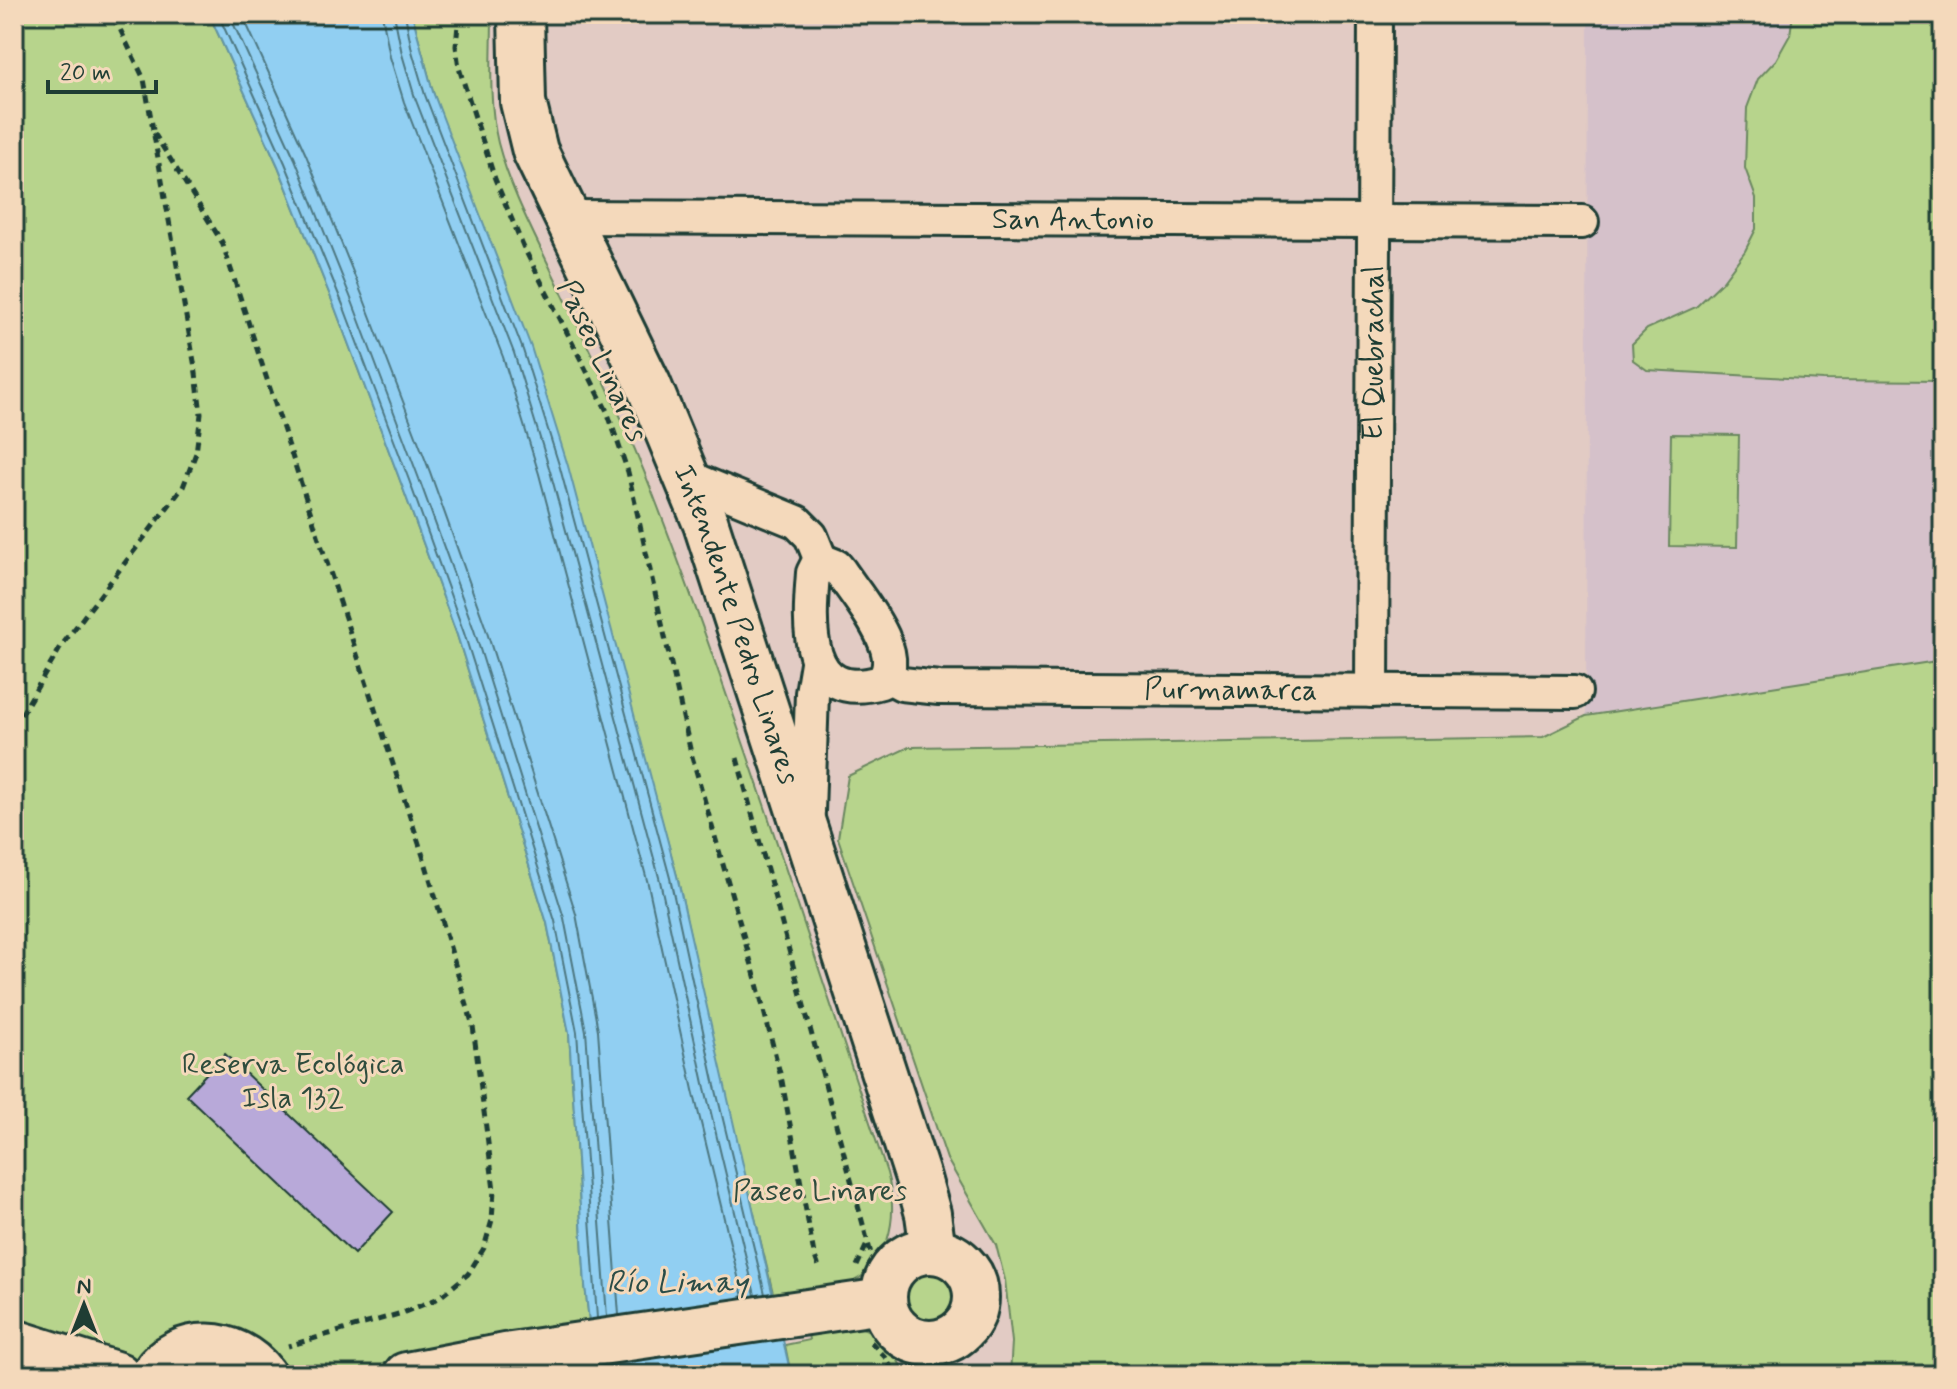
<svg xmlns="http://www.w3.org/2000/svg" width="1957" height="1389" viewBox="0 0 1957 1389" font-family="Mynerve,sans-serif">
<style>
.built{fill:#d5c1ca}
.green{fill:#b7d48c;stroke:#6b8860;stroke-width:2}
.water{fill:#91cff2;stroke:#6395a6;stroke-width:2}
.lines{fill:none;stroke-linecap:round;stroke-linejoin:round}
.shore{stroke:#4d7780;stroke-width:2}
.building{fill:#b8a9d9;stroke:#1f3d34;stroke-width:2}
.minor-casing{stroke:#1f3d34;stroke-width:38}
.secondary-casing{stroke:#1f3d34;stroke-width:50}
.path{stroke:#1f3d34;stroke-width:5;stroke-dasharray:8 6;stroke-linecap:butt}
.minor{stroke:#f4d9bb;stroke-width:32}
.secondary{stroke:#f4d9bb;stroke-width:44}
.labels{text-anchor:middle;dominant-baseline:central;stroke-width:6;stroke-linejoin:round;paint-order:stroke}
.street-label{font-size:30px;fill:#1f3d34;stroke:#f4d9bb}
.park-label{font-size:30px;fill:#2e4c3d;stroke:#f4d9bb}
.water-label{font-size:32px;font-style:italic;fill:#2a4c47;stroke:#f4d9bb}
</style>
<rect width="100%" height="100%" fill="#e2cbc4"/>
<filter id="ink" filterUnits="userSpaceOnUse"><feTurbulence type="fractalNoise" baseFrequency=".0125" numOctaves="2"/><feDisplacementMap in="SourceGraphic" scale="16" xChannelSelector="R" yChannelSelector="G"/><feConvolveMatrix kernelMatrix="1 2 1 2 8 2 1 2 1" color-interpolation-filters="sRGB"/></filter>
<g filter="url(#ink)">
<path class="built" d="M 1588,14 L 1943,14 L 1943,660 L 1586,716 Z"/>
<path class="green" d="M 14,14 L 209,14 L 278,166 L 335,308 L 401,483 L 457,635 L 547,923 L 569,1033 L 585,1285 L 595,1375 L 14,1375 Z
M 412,14 L 492,14 C 492,56 488,102 498,143 C 510,189 533,232 553,274 C 588,347 624,419 653,494 C 739,717 810,946 887,1173 C 899,1217 891,1270 841,1287 C 820,1293 795,1293 773,1293 L 723,1084 L 677,876 L 645,760 L 457,159 L 433,92 Z
M 1793,14 L 1943,14 L 1943,381 L 1823,380 L 1647,370 L 1633,360 L 1632,344 L 1647,329 L 1696,307 L 1722,282 L 1745,251 L 1756,229 L 1756,198 L 1745,168 L 1747,108 L 1758,79 L 1776,60 L 1790,35 Z
M 1671,434 L 1739,435 L 1737,547 L 1669,546 Z
M 1943,660 L 1943,1375 L 1010,1375 L 1012,1342 L 1005,1280 L 996,1245 L 947,1159 L 838,838 L 848,776 L 909,747 L 1543,737 L 1586,716 Z
M906 1295a25 25 0 1 1 50 0a25 25 0 1 1-50 0Z
M 854,1326 C 883,1331 894,1350 905,1375 L 791,1375 L 785,1345 L 809,1340 L 807,1328 Z"/>
<path class="water" d="M 209,14 L 412,14 L 433,92 L 531,347 L 568,466 L 677,876 L 791,1375 L 595,1375 L 585,1285 L 569,1033 L 547,923 L 457,635 L 401,483 L 335,308 L 278,166 Z"/>
<g class="lines">
<path class="shore" d="M 218,14 L 285,163 L 343,305 L 409,480 L 464,633 L 555,921 L 577,1032 L 597,1318
M 229,14 L 295,159 L 352,301 L 418,476 L 474,630 L 564,918 L 586,1031 L 607,1317
M 242,14 L 306,155 L 363,297 L 430,472 L 485,626 L 576,914 L 598,1030 L 619,1315
M 382,14 L 390,57 L 404,102 L 503,357 L 539,474 L 648,884 L 693,1090 L 743,1297
M 394,14 L 402,54 L 415,98 L 514,353 L 550,471 L 660,881 L 705,1088 L 755,1295
M 405,14 L 412,51 L 425,95 L 523,350 L 560,468 L 670,878 L 715,1086 L 765,1294"/>
</g>
<path class="building" d="M 225,1054 L 393,1212 L 354,1254 L 186,1095 Z"/>
<g class="lines">
<g class="minor-casing">
<g id="minor">
<path id="s1" d="M 565,217 L 1582,222"/>
<path d="M 688,477 L 797,522 L 811,536 L 822,563"/>
<path d="M 826,562 L 836,566 L 840,571 C 857,597 909,655 881,682 C 802,704 809,624 813,573 L 817,565 Z"/>
<path id="s2" d="M 887,676 L 902,684 L 939,688 L 1575,692"/>
<path id="s3" d="M 1372,691 L 1375,14"/>
<path d="M 808,812 L 812,693 L 817,663"/>
</g>
</g>
<g class="secondary-casing">
<g id="secondary">
<path id="s4" d="M 521,14 L 523,102 L 535,151 L 648,384 L 706,524 L 918,1178 L 928,1214 L 933,1250"/>
<circle cx="930" cy="1297" r="46"/>
<path d="M 14,1342 L 118,1375"/>
<path d="M 153,1375 C 179,1335 236,1339 263,1375"/>
<path d="M 406,1375 L 505,1356 L 883,1301"/>
</g>
</g>
<path class="path" d="M 459,14 L 456,46 L 459,68 L 495,179 L 523,246 L 607,411 L 628,472 L 691,753 L 755,976 L 782,1081 L 814,1254 L 820,1270
M 154,133 L 222,242 L 426,865 L 473,1026 L 494,1190 L 492,1220 L 484,1248 L 468,1274 L 439,1298 L 402,1313 L 288,1346
M 14,727 L 62,645 L 183,487 L 196,453 L 201,414 L 196,373 L 144,79 L 118,25 L 109,14
M 737,758 L 874,1265
M 857,1266 L 868,1242
M 871,1342 L 886,1358 L 895,1375"/>
<use href="#minor" class="minor"/>
<use href="#secondary" class="secondary"/>
</g>
</g>
<g class="labels">
<g class="street-label">
<text stroke="none"><textPath href="#s1" startOffset="508">San Antonio</textPath></text>
<text stroke="none"><textPath href="#s3" startOffset="338">El Quebrachal</textPath></text>
<text transform="translate(602 361) rotate(65)">Paseo Linares</text>
<text stroke="none"><textPath href="#s4" startOffset="654">Intendente Pedro Linares</textPath></text>
<text stroke="none"><textPath href="#s2" startOffset="346">Purmamarca</textPath></text>
</g>
<g class="park-label">
<text x="293" y="1064">Reserva Ecológica<tspan x="293" dy="34">Isla 132</tspan></text>
<text x="820" y="1191">Paseo Linares</text>
</g>
<g class="water-label">
<text x="677" y="1283">Río Limay</text>
</g>
</g>
<rect width="1957" height="1389" fill="none" stroke="#f4d9bb" stroke-width="48"/>
<rect x="24" y="24" width="1909" height="1341" fill="none" stroke="#1f3d34" stroke-width="3" filter="url(#ink)"/>
<g transform="translate(84 1305)" stroke="#f4d9bb" stroke-width="6" paint-order="stroke">
<path d="M0-6L14 30L0 20L-14 30Z" fill="#1f3d34"/>
<text y="-12" font-size="22" font-weight="bold" text-anchor="middle" fill="#1f3d34">N</text>
</g>
<path d="M48 80v12h108v-12" fill="none" stroke="#1f3d34" stroke-width="4"/>
<text x="60" y="80" font-size="24" fill="#1f3d34" stroke="#f4d9bb" stroke-width="6" paint-order="stroke">20 m</text>
</svg>
